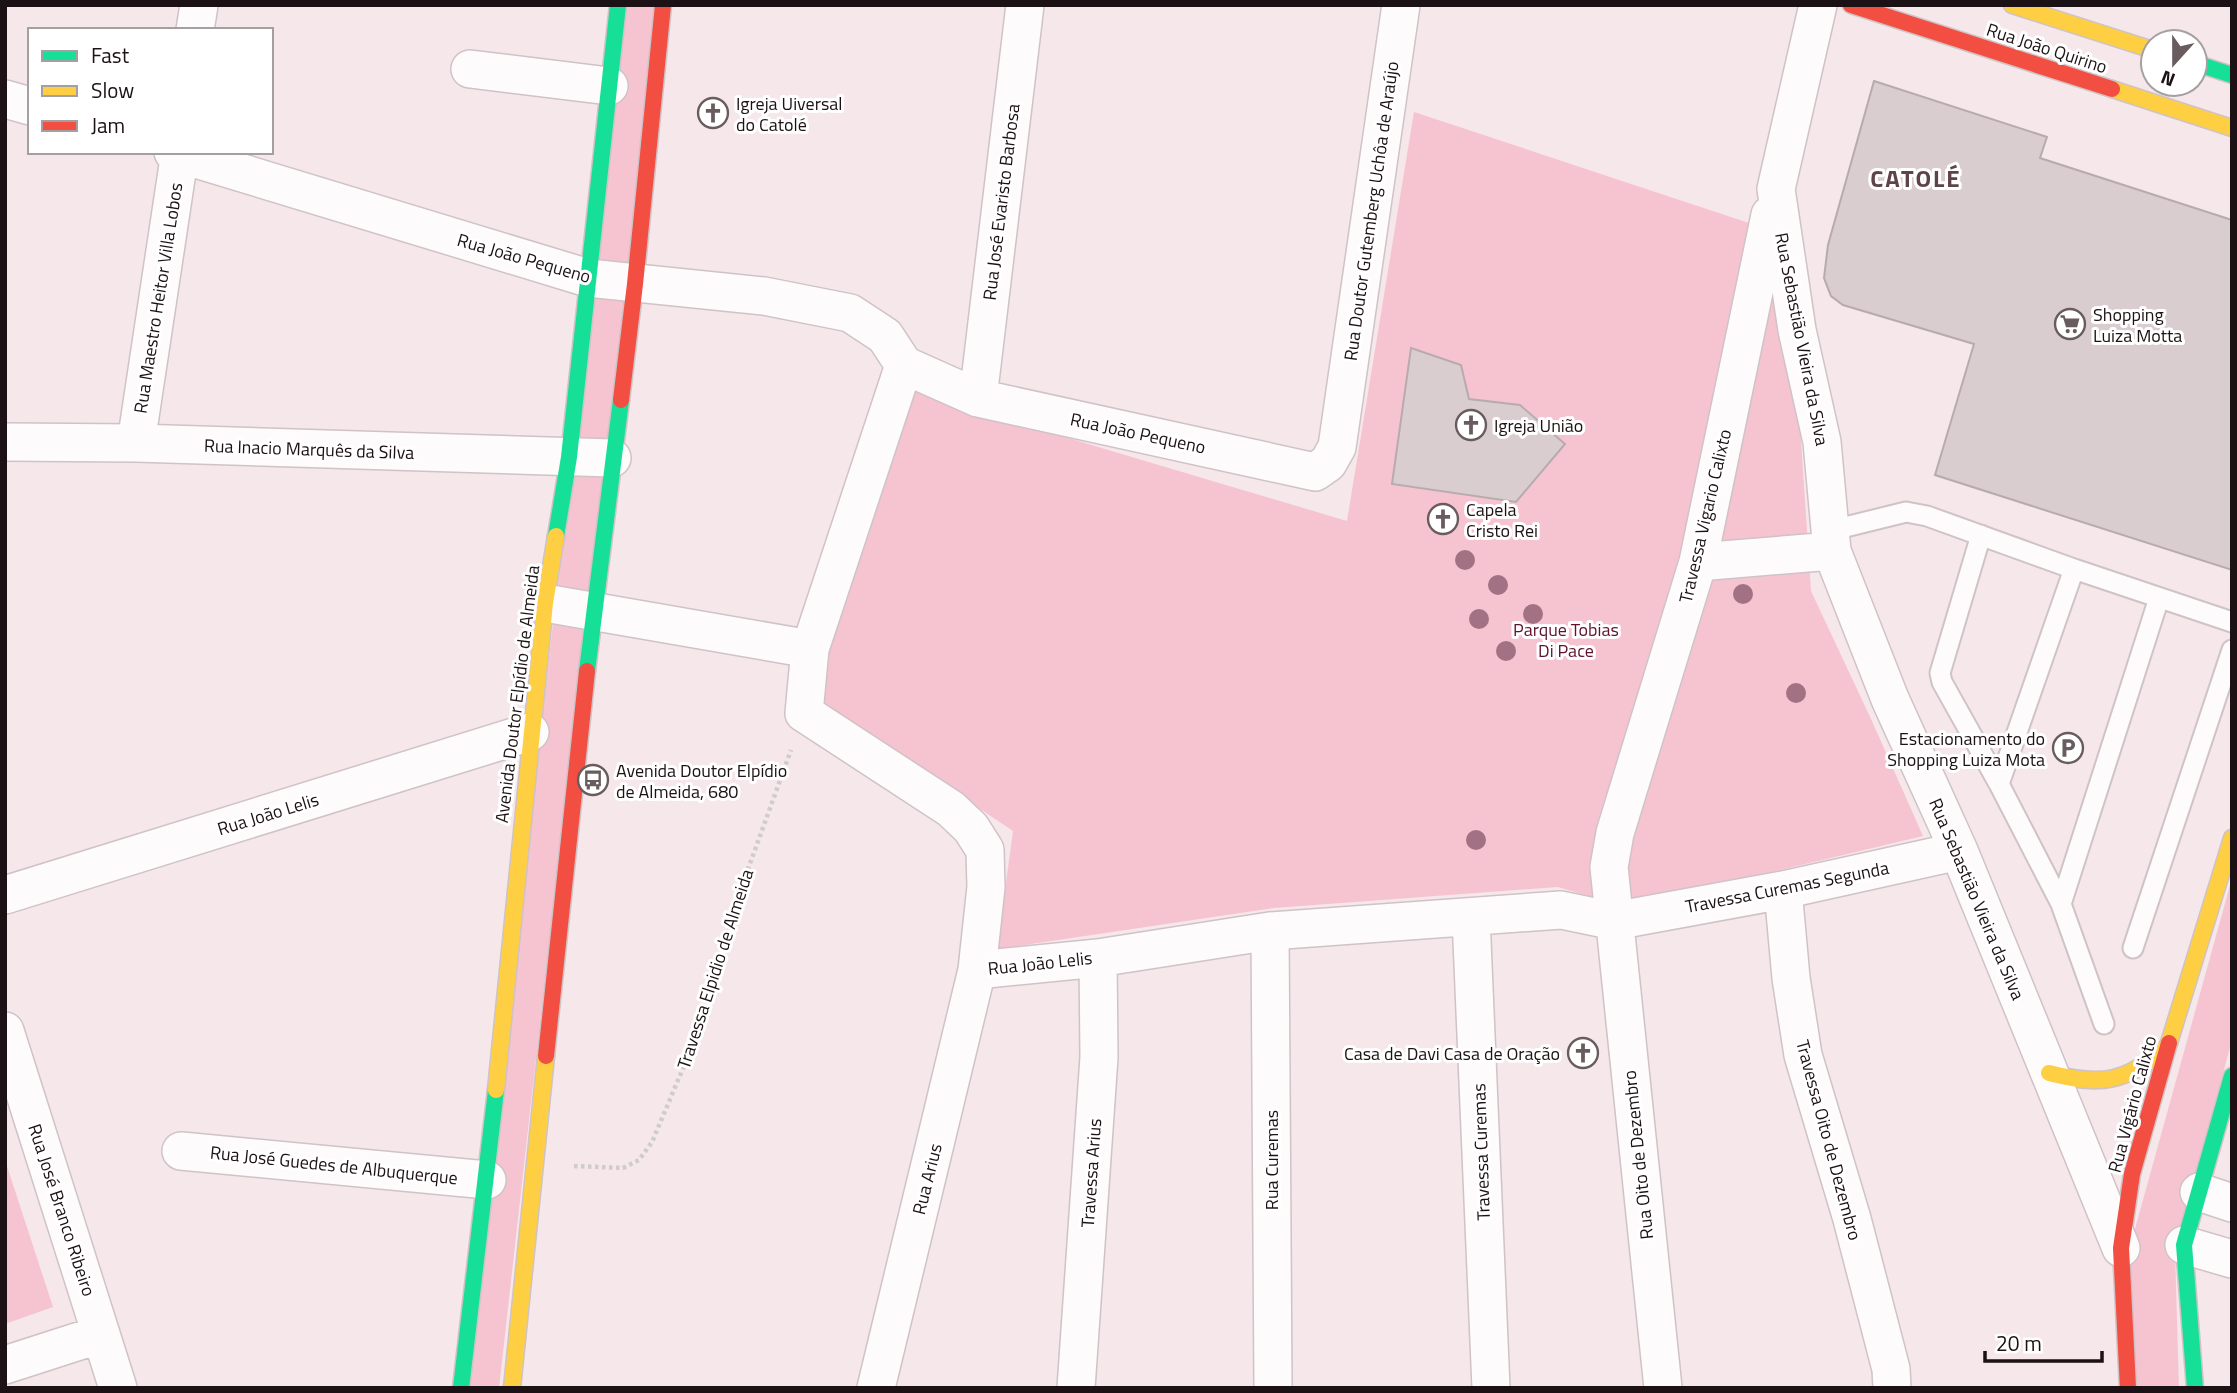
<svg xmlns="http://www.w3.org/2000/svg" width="2237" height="1393" viewBox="0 0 2237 1393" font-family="'Titillium Web',sans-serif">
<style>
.green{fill:#f6c3d1}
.building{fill:#dacdd0;stroke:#b7abae;stroke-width:2}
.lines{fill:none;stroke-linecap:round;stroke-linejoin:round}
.lane-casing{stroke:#cfc3c6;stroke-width:23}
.street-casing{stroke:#cfc3c6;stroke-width:40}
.fast-casing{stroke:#cfc3c6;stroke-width:19}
.slow-casing{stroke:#cfc3c6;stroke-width:19}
.jam-casing{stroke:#cfc3c6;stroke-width:19}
.path{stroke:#d0cccc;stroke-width:4.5;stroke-dasharray:3.5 3.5;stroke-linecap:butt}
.lane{stroke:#fefbfc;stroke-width:19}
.street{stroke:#fefbfc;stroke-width:37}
.fast{stroke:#16e098;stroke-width:16}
.slow{stroke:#ffcf43;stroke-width:16}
.jam{stroke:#f24e42;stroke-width:16}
.tree{fill:#a27284}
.labels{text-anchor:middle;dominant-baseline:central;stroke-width:6;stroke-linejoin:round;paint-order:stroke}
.street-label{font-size:18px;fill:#1c1114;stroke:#fff}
.poi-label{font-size:18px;fill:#1c1114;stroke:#fff;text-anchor:start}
.park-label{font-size:18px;fill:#5e1230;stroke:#fff}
.district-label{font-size:24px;font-weight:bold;letter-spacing:2px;fill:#5e434a;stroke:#fff}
</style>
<rect width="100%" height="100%" fill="#f5e7ea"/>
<path class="green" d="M 624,5 L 658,5 L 629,277 L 593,274 Z
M 1414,112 L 1761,227 L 1780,345 L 1800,425 L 1811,591 L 1871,719 L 1923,836 L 1625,907 L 1558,887 L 1274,908 L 997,949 L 1013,831 L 822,703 L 819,650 L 910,383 L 977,411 L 1347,521 Z
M 592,284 L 630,288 L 607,453 L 576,452 Z
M 574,462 L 607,464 L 587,607 L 552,600 Z
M 554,614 L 585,621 L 499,1388 L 468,1388 Z
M 2232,878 L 2232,1040 L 2175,1252 L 2179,1388 L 2136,1388 L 2130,1247 Z
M 5,1160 L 53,1307 L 5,1324 Z"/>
<path class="building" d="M 1874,81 L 2047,137 L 2040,158 L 2232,220 L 2232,570 L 1935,475 L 1974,344 L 1843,305 L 1831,296 L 1824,278 L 1828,245 Z
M 1411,348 L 1461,365 L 1469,399 L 1520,405 L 1565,444 L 1516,502 L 1392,484 Z"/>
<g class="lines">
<g class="lane-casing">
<path id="lane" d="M 1829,531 L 1906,512 L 1927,516 L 2074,569 L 2232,622
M 1981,535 L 1940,673 L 1942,682 L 1999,784 L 2061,904 L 2104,1024
M 1999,784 L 2074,569
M 2061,904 L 2159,598
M 2133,948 L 2232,650"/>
</g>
<g class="street-casing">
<path id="street" d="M 1818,5 L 1776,189 L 1797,330 L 1822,442 L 1832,551 L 1890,699 L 1959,851 L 2121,1248
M 195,30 L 199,5
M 470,69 L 609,86
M 5,99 L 30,106
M 173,152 L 588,278 L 764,296 L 850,313 L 885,336 L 904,365
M 978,398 L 1025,5
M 5,442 L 136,443 L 612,458
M 136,443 L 180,152
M 1698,562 L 1832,551
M 545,603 L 810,649 L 804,713 L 951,809 L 971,828 L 985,850 L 986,887 L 977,970 L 876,1388
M 810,649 L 904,365 L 978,398 L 1315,472 L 1328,463 L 1337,447 L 1401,5
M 1783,890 L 1791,978 L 1803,1055 L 1852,1219 L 1891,1369 L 1892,1388
M 5,895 L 530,732
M 1471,917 L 1491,1388
M 1270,931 L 1273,1388
M 977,970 L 1098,958 L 1270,931 L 1561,910 L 1614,921 L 1783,890 L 1959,851
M 5,1031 L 118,1388
M 181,1151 L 487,1180
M 2199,1192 L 2232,1203
M 2184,1245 L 2232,1259
M 5,1365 L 101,1334
M 1076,1388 L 1099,1057 L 1098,958
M 1663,1388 L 1609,867 L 1615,833 L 1698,562 L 1770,215"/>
</g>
<g class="fast-casing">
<path id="fast" d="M 2195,63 L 2232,75
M 556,536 L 569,457 L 618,5
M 587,671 L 621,400
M 461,1388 L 496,1090
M 2195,1388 L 2184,1245 L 2232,1076"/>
</g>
<g class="slow-casing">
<path id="slow" d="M 2012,5 L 2153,50
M 2112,89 L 2232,128
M 2169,1043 L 2232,838
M 2049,1073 C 2104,1087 2125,1082 2168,1046
M 496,1090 L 545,603 L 556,536
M 512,1388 L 546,1056"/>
</g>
<g class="jam-casing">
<path id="jam" d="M 1851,5 L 2112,89
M 621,400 L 635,284 L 663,5
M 546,1056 L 587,671
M 2128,1388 L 2121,1248 L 2132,1174 L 2169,1043"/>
</g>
<path class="path" d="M 574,1166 L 623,1168 L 639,1160 L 652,1142 L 700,1028 L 743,883 L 791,750"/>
<use href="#lane" class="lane"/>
<use href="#street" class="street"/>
<use href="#fast" class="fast"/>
<use href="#slow" class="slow"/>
<use href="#jam" class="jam"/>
</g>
<g class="tree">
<circle cx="1465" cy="560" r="10"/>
<circle cx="1498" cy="585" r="10"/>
<circle cx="1743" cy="594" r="10"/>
<circle cx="1533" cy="614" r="10"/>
<circle cx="1479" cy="619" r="10"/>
<circle cx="1506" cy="651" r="10"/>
<circle cx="1796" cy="693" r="10"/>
<circle cx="1476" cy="840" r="10"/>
</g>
<defs>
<g id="church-ring" transform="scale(1.575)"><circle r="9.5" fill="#fff" stroke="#685c5f" stroke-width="1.5"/><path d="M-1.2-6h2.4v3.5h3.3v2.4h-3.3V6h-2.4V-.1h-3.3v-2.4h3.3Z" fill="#685c5f"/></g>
<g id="supermarket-ring" transform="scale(1.575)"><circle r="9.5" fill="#fff" stroke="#685c5f" stroke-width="1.5"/><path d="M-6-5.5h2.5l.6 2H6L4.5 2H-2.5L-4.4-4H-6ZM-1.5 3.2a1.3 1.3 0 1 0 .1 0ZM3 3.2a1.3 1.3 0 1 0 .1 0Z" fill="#685c5f"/></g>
<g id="parking-ring" transform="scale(1.575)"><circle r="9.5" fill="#fff" stroke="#685c5f" stroke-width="1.5"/><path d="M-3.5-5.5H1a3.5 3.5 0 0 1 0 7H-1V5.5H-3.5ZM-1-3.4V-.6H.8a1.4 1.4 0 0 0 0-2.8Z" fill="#685c5f"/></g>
<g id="bus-ring" transform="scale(1.575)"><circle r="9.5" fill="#fff" stroke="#685c5f" stroke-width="1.5"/><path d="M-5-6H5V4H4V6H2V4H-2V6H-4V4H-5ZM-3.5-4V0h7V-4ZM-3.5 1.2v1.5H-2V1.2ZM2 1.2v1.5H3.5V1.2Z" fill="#685c5f"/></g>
</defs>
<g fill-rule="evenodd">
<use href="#church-ring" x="713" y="113"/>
<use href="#supermarket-ring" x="2070" y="324"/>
<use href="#church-ring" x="1471" y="425"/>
<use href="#church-ring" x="1443" y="519"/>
<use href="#parking-ring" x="2068" y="748"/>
<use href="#bus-ring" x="593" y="780"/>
<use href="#church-ring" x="1583" y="1053"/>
</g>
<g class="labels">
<g class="street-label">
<text transform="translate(2047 48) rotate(18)">Rua João Quirino</text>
<text transform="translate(1001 202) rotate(-83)">Rua José Evaristo Barbosa</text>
<text transform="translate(1371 211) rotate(-82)">Rua Doutor Gutemberg Uchôa de Araújo</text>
<text transform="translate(524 258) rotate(16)">Rua João Pequeno</text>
<text transform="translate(158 298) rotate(-81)">Rua Maestro Heitor Villa Lobos</text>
<text transform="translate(1802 339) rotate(79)">Rua Sebastião Vieira da Silva</text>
<text transform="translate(1138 433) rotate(12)">Rua João Pequeno</text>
<text transform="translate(309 449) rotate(2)">Rua Inacio Marquês da Silva</text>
<text transform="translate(1705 516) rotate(-77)">Travessa Vigario Calixto</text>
<text transform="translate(517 694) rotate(-83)">Avenida Doutor Elpídio de Almeida</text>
<text transform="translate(268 814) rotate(-17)">Rua João Lelis</text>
<text transform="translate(1787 887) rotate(-11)">Travessa Curemas Segunda</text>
<text transform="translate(1977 899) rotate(67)">Rua Sebastião Vieira da Silva</text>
<text transform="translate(1040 963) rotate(-6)">Rua João Lelis</text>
<text transform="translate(715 969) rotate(-72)">Travessa Elpidio de Almeida</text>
<text transform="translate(2132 1104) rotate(-75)">Rua Vigário Calixto</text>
<text transform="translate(1829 1140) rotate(75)">Travessa Oito de Dezembro</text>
<text transform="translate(1481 1152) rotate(-92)">Travessa Curemas</text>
<text transform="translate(1638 1155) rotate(-96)">Rua Oito de Dezembro</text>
<text transform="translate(1271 1160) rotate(-90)">Rua Curemas</text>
<text transform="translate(334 1165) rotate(6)">Rua José Guedes de Albuquerque</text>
<text transform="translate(1091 1173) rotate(-86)">Travessa Arius</text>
<text transform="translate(927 1179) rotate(-76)">Rua Arius</text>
<text transform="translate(62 1210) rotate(72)">Rua José Branco Ribeiro</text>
</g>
<g class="poi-label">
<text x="736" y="103">Igreja Uiversal<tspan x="736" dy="21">do Catolé</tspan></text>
<text x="2093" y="314">Shopping<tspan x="2093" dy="21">Luiza Motta</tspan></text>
<text x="1494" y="425">Igreja União</text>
<text x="1466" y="509">Capela<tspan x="1466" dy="21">Cristo Rei</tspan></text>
<text x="2045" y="738" text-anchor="end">Estacionamento do<tspan x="2045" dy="21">Shopping Luiza Mota</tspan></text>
<text x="616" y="770">Avenida Doutor Elpídio<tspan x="616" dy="21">de Almeida, 680</tspan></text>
<text x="1560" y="1053" text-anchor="end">Casa de Davi Casa de Oração</text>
</g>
<g class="park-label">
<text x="1566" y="629">Parque Tobias<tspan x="1566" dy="21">Di Pace</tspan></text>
</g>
<g class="district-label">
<text x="1916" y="178">CATOLÉ</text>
</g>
</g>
<rect width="2237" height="1393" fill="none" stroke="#1c1114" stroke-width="14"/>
<rect x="28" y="28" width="245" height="126" fill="#ffffff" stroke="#a4a0a1" stroke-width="2"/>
<rect x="42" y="51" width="35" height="10" fill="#16e098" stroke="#a4a0a1" stroke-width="2"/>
<text x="91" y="63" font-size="21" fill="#1c1114">Fast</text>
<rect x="42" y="86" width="35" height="10" fill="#ffcf43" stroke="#a4a0a1" stroke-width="2"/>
<text x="91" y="98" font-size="21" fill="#1c1114">Slow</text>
<rect x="42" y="121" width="35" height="10" fill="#f24e42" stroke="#a4a0a1" stroke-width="2"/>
<text x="91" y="133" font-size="21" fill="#1c1114">Jam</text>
<g transform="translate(2174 63) rotate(201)"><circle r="33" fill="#ffffff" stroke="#a4a0a1" stroke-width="2"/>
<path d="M0-5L12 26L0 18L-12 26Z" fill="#685c5f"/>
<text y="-10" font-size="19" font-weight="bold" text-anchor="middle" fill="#1c1114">N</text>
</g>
<path d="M1985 1351v10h117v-10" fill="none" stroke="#1c1114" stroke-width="3.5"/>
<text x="1996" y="1351" font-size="21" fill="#1c1114" stroke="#ffffff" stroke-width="5" paint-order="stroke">20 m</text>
</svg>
